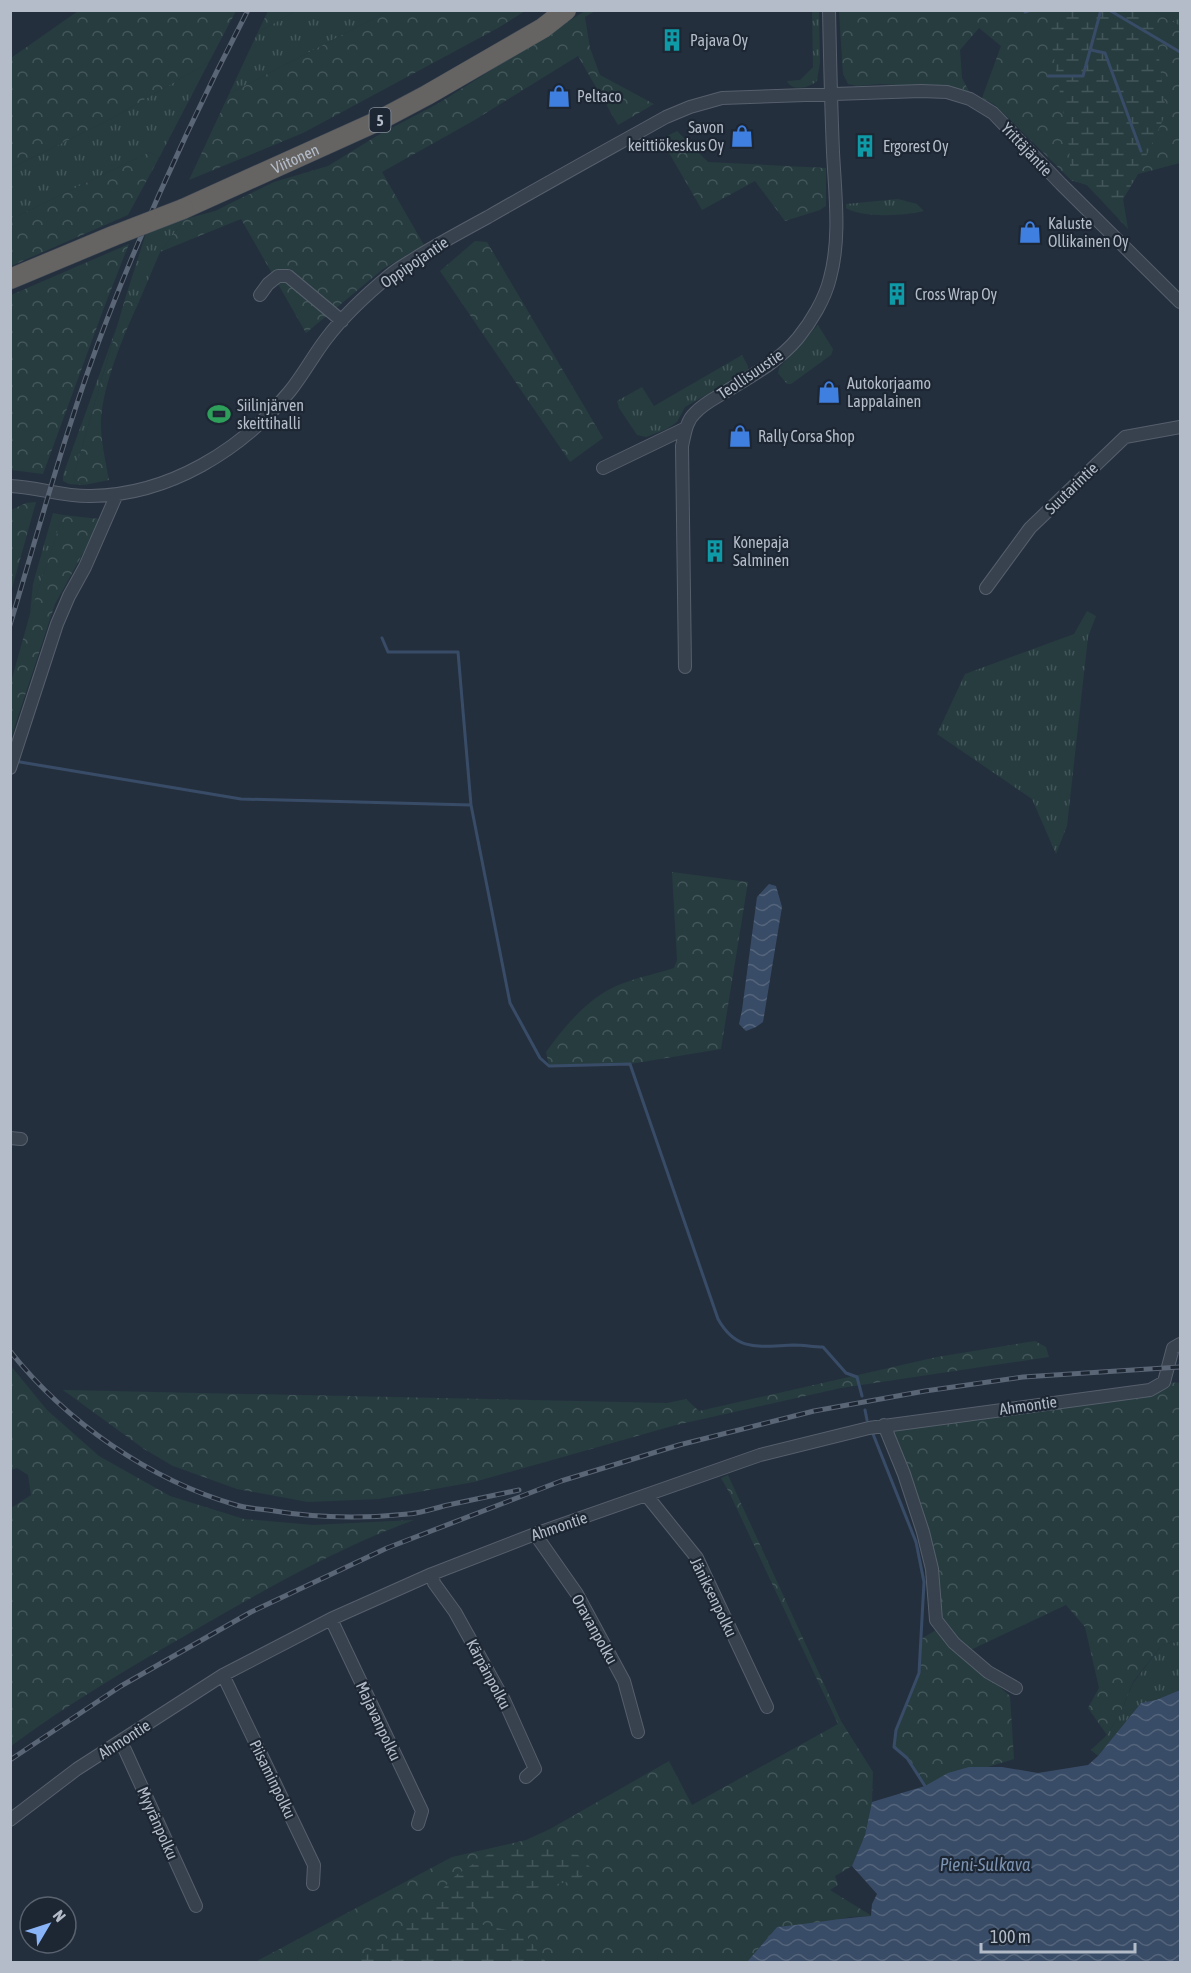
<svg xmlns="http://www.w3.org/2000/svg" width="1191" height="1973" viewBox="0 0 1191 1973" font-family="'Asap Condensed',sans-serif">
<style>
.grass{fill:url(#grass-tufts)}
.forest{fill:url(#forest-crowns)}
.wetland{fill:url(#wetland-marsh)}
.water{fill:url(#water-waves)}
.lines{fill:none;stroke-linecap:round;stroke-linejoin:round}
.stream{stroke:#394c67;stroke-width:3}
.minor-casing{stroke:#565f6c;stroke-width:14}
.trunk-casing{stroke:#434c59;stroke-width:21}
.minor{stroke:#38414e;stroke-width:12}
.trunk{stroke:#656462;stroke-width:20}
.rail-casing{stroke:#5a6575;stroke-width:5}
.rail{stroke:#1d2633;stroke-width:3;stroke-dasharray:9;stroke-linecap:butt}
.trunk-bridge-casing{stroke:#434c59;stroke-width:21;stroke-linecap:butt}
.trunk-bridge{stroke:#656462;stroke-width:20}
.labels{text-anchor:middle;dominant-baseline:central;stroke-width:4.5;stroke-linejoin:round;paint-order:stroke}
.shield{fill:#1d2633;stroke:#878f9c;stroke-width:1.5}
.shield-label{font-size:15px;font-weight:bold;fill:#b4bcc9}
.poi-label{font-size:16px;fill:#b4bcc9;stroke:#1d2633;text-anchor:start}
.street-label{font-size:16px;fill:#b4bcc9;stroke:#1d2633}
.water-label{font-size:18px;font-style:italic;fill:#7c92b1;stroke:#1d2633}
</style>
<defs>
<pattern id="grass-tufts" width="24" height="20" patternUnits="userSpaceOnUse" patternTransform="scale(1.5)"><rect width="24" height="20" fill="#263c3f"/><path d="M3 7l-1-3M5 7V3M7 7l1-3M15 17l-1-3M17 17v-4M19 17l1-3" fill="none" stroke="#435659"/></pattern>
<pattern id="forest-crowns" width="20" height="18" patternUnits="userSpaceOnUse" patternTransform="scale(1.5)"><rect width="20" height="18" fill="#263c3f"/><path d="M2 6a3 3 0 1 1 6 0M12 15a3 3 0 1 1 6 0" fill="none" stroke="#435659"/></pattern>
<pattern id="wetland-marsh" width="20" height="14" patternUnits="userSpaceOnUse" patternTransform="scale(1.5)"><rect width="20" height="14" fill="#263c3f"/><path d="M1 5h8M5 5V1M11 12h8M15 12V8" fill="none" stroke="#435659"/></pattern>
<pattern id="water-waves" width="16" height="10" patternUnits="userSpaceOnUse" patternTransform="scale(1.5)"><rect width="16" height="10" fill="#394c67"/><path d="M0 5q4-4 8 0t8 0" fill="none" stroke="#53647b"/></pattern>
</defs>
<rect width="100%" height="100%" fill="#242f3e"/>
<path class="grass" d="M 296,11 L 388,11 L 229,94 L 258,32 Z
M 812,11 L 819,11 L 820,62 L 817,81 C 809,88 792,92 787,81 L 800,80 L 813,67 Z
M 1153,11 L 1180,11 L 1180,26 Z
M 209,62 L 159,158 L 150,152 L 11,219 L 11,168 L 109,120 Z
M 898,199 L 917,204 L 924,211 C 906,216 861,218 846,208 L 846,204 Z
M 185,219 L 160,252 L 138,304 L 125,299 L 146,233 Z
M 818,325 L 833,349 L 831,355 L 791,384 L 787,384 L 778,373 L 779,368 Z
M 117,326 L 73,478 L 84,485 L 69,484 L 63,481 L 63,475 Z
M 742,355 L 748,366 L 748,371 L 685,407 L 677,422 L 667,429 L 646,437 L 637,435 L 619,408 L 617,401 L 642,387 L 654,406 Z
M 53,513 L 63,515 L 30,614 L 33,584 Z
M 1087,611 L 1096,616 L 1088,637 L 1067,826 L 1056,854 L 1032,799 L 937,734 L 965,674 L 1074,634 Z
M 1180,1641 L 1180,1690 L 1156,1700 L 1141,1703 L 1098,1756 L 1091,1750 L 1107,1735 L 1120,1714 L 1133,1683 L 1162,1645 Z"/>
<path class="forest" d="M 78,11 L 236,11 L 209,62 L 109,120 L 11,168 L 11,58 Z
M 268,11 L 268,10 L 296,11 L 258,32 Z
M 388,11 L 525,11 L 498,28 L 303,133 L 189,180 L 229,94 Z
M 585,11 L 595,11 L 585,17 L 590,48 L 600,75 L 654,104 L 618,125 L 578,56 L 473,121 L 382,172 L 424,245 L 383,269 L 306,333 L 241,219 L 160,252 L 185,219 L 215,211 L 274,182 L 328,166 L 380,134 L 439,103 Z
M 839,11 L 1153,11 L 1180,26 L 1180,163 L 1138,174 L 1123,199 L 1128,229 L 1087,185 L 1071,180 L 995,105 L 982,98 L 1001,46 L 979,28 L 960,50 L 962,78 L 970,93 L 962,89 L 880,84 L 857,86 L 848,84 L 843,74 Z
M 677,131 L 708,162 L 826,168 L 826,206 L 820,210 L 785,221 L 755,181 L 702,210 L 661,139 Z
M 150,152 L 159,158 L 128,215 L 11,266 L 11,219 Z
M 475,241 L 487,242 L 603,438 L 570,462 L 440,271 Z
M 129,244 L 105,305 L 43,474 L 11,470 L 11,295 Z
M 125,299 L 138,304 C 123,336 99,394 101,429 C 102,446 106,464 109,480 L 84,485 L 73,478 Z
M 36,502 L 11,592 L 11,510 L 26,503 Z
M 63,515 L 99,519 L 96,530 L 55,604 L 11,738 L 11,682 L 30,614 Z
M 672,872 L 748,882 L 721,1049 L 630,1064 L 549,1066 L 546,1052 C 564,1027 587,999 616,986 C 635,978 655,974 674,968 L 677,960 Z
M 1035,1341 L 1046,1347 L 1049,1357 L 841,1388 L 676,1425 L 474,1482 L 379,1499 L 308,1502 L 237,1489 L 173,1466 L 144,1449 L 63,1390 L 667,1403 L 686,1399 L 699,1411 L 937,1357 Z
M 11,1366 L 47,1410 L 99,1456 L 170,1496 L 244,1519 L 313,1525 L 414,1520 C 337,1548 266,1589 195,1630 C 132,1666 69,1703 11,1746 L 11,1508 L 31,1495 L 28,1475 L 17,1468 L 11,1470 Z
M 1164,1382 L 1180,1383 L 1180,1641 L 1162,1645 L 1133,1682 L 1120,1714 L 1107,1735 L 1088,1708 L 1099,1688 L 1085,1627 L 1066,1605 L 962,1654 L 1010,1696 L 1014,1759 L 925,1786 L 907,1758 L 894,1747 L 896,1730 L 919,1673 L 921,1639 L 936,1630 L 932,1569 L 884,1425 Z
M 728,1475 L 841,1721 L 873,1772 L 872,1802 L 865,1835 L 852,1866 L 835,1876 L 838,1885 L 830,1890 L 872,1916 L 850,1917 L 824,1923 L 777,1927 L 747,1962 L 255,1962 L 452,1857 L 526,1840 L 550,1829 L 669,1761 L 692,1805 L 838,1724 L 730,1494 L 721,1478 Z"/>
<path class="wetland" d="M 1051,11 L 1153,11 L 1166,113 L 1138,174 L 1123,199 L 1097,196 L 1087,185 L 1071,180 L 1069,147 L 1048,22 Z
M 534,1846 L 578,1855 L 590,1867 L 579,1880 L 519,1891 L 475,1906 L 475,1923 L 525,1934 L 546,1962 L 356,1962 L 398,1930 L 429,1903 L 456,1875 L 492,1852 Z"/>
<path class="water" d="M 769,884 L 776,886 L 782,907 L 763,1022 L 756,1027 L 746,1031 L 739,1024 L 742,1010 L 757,897 Z
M 1180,1690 L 1180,1962 L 747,1962 L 777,1927 C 809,1924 840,1918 871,1916 L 872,1904 L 877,1894 L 852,1866 L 865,1835 L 872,1802 L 925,1786 L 948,1773 L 969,1767 L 1002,1767 L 1038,1773 L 1088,1765 L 1098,1756 L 1141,1703 L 1156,1700 Z"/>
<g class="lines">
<path class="stream" d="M 1109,10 L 1180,52
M 1025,12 L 1031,10
M 1091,50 L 1105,53 L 1141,151
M 1048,76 L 1083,76 L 1101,10
M 382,638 L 388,652 L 458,652 L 471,805 L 510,1003 L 540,1058 L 549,1066 L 630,1064 L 718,1319 C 737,1353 760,1346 794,1345 C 804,1345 813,1347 823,1347 L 846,1373 L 857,1377 L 862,1396
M 20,762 L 241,799 L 471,805
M 865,1410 L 867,1420
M 873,1434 L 916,1542 L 924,1582 L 919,1673 L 896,1730 L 894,1747 L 907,1758 L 925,1786"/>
<g class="minor-casing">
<path id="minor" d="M 260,295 L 268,284 L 278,276 L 288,276 L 342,321
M 603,468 L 686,428
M 10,486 C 38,487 64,497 91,496 C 169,495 242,450 290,391 C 303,375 313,356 326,339 C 344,315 367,294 390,275 C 398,268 408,263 417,257 C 440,243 464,230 488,217 C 547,183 607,150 666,117 L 690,107 L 722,98 L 921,91 L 947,92 L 970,99 L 993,113 L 1061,184 L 1180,302
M 986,588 L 1030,528 L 1125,437 L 1180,427
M 685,667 L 682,446 C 685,434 686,421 695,413 C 703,404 715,398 725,392 C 751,376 778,362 798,338 C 811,322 825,299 830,278 C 841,238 835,193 833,152 C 831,105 830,58 829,10
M 10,768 L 57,624 L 69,596 L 85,567 L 117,494
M 10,1138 L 21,1139
M 884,1425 L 904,1474 L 923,1532 L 932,1569 L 936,1620 L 954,1643 L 988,1672 L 1016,1688
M 647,1496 L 697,1558 L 767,1707
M 535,1534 L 577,1594 L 624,1681 L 638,1732
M 432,1574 L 434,1583 L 455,1612 L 504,1700 L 535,1769 L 526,1777
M 331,1619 L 422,1811 L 418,1824
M 223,1675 L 314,1865 L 313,1884
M 119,1742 L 125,1750 L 196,1906
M 10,1820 L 77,1769 L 223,1675 L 331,1619 L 432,1574 L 535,1534 L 760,1455 L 869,1428 L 1150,1390 L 1164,1382 L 1173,1348 L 1180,1344"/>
</g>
<g class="trunk-casing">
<g id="trunk">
<path id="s1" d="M 183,209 L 378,121 L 427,95 L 543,28 L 566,10"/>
<path d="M 10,279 L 113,236"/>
</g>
</g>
<use href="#minor" class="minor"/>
<use href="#trunk" class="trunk"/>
<g class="rail-casing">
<path id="rail" d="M 10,625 C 41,522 69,417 108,317 C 149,212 196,110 248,10
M 10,1351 C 66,1422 150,1480 236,1505 C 246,1508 257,1509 268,1510 C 315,1518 361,1519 408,1514 C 422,1513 435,1508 448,1505 C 472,1500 496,1495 519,1490
M 10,1760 L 121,1686 L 251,1612 L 387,1548 L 561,1481 L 679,1445 L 814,1411 L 925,1391 L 1023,1377 L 1180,1367"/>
</g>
<use href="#rail" class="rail"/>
<g class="trunk-bridge-casing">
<path id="trunk-bridge" d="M 113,236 L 183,209"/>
</g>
<use href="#trunk-bridge" class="trunk-bridge"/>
</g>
<defs>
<g id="building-bare" transform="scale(1.8)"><path d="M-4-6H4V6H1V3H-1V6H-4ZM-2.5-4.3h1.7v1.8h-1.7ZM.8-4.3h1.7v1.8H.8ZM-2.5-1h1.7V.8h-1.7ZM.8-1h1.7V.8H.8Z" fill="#0f9aa8" stroke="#1d2633" stroke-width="2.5" paint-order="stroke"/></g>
<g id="shop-bare" transform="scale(1.8)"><path d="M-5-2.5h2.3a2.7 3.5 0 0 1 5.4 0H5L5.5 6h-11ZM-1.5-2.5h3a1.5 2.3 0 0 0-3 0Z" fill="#3f7fe0" stroke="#1d2633" stroke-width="2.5" paint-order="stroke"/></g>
<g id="stadium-bare" transform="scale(1.8)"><path d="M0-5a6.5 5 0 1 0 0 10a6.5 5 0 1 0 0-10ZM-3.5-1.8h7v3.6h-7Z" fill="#2e9e5b" stroke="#1d2633" stroke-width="2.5" paint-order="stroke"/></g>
</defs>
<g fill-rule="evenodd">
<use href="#building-bare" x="672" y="40"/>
<use href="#shop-bare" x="559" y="96"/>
<use href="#shop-bare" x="742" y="136"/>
<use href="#building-bare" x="865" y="146"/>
<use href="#shop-bare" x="1030" y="232"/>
<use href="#building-bare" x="897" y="294"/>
<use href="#shop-bare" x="829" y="392"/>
<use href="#stadium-bare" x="219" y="414"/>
<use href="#shop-bare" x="740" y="436"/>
<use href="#building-bare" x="715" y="551"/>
</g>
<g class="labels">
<rect class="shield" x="369.5" y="108" width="21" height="24" rx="4.5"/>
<g class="shield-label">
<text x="380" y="120">5</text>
</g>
<g class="poi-label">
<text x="690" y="40">Pajava Oy</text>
<text x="577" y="96">Peltaco</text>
<text x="724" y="127" text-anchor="end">Savon<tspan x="724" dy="18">keittiökeskus Oy</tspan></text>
<text x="883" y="146">Ergorest Oy</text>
<text x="1048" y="223">Kaluste<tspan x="1048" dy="18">Ollikainen Oy</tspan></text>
<text x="915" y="294">Cross Wrap Oy</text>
<text x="847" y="383">Autokorjaamo<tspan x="847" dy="18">Lappalainen</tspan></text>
<text x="237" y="405">Siilinjärven<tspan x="237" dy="18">skeittihalli</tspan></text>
<text x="758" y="436">Rally Corsa Shop</text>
<text x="733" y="542">Konepaja<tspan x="733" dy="18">Salminen</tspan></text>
</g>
<g class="street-label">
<text transform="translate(1027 149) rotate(47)">Yrittäjäntie</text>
<text stroke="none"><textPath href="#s1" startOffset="123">Viitonen</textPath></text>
<text transform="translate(414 262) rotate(-34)">Oppipojantie</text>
<text transform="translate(750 374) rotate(-34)">Teollisuustie</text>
<text transform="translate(1071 488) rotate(-44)">Suutarintie</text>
<text transform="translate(1028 1405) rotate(-8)">Ahmontie</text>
<text transform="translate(559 1526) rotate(-19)">Ahmontie</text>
<text transform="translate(714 1597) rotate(64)">Jäniksenpolku</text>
<text transform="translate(595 1629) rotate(61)">Oravanpolku</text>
<text transform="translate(489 1674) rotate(62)">Kärpänpolku</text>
<text transform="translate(379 1721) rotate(65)">Majavanpolku</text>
<text transform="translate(124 1739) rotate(-33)">Ahmontie</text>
<text transform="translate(273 1779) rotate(64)">Piisaminpolku</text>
<text transform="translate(158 1823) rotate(66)">Myyränpolku</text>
</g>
<g class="water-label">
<text x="985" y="1864">Pieni-Sulkava</text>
</g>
</g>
<rect width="1191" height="1973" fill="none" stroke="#b4bcc9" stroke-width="24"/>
<g transform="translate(48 1925) rotate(51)"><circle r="28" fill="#1d2633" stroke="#59626f" stroke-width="1.5"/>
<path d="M0-4.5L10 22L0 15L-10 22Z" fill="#8ab4f8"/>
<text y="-9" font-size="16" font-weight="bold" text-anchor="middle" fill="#b4bcc9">N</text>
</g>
<path d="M981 1943v9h154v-9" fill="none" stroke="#b4bcc9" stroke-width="3"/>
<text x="990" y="1943" font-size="18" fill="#b4bcc9" stroke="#1d2633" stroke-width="4.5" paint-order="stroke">100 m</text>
</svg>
